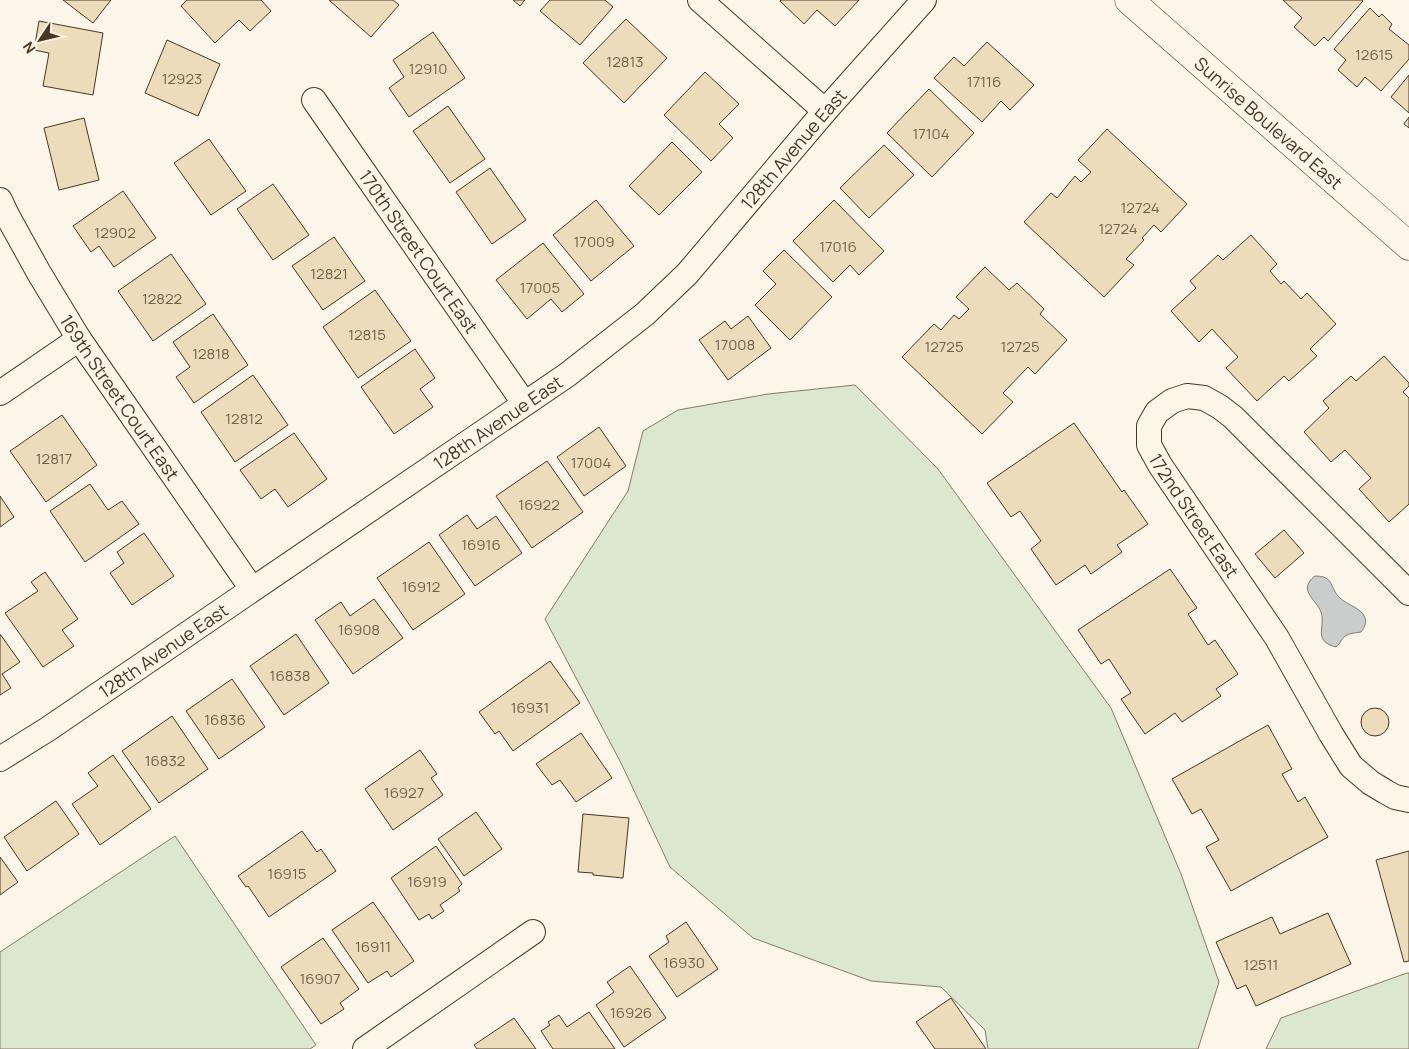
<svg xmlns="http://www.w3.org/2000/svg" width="1409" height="1049" viewBox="0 0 1409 1049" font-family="Manrope,sans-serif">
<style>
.green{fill:#dce7d0;stroke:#887966}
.water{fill:#c9cecd;stroke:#887966}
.building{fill:#ecdcbc;stroke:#4a3520}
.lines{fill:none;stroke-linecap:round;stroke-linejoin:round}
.minor-casing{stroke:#4a3520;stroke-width:26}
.tertiary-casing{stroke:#4a3520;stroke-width:29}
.minor{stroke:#fbf6e9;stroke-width:24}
.tertiary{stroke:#fbf6e9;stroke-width:28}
.labels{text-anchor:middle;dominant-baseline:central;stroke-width:4;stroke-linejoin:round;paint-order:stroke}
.number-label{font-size:15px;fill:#725f47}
.street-label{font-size:18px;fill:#4a3520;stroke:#fbf6e9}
</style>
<rect width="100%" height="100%" fill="#fbf6e9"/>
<path class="green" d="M 855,385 L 938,469 L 1111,708 L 1181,874 L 1219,982 L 1198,1049 L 988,1049 L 985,1030 L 941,987 L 871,981 L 753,938 L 670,867 L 621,763 L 545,619 L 628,491 L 643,431 L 678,410 L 768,394 Z
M 175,836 L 316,1045 L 310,1049 L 0,1049 L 0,952 Z
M 1407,973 L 1409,973 L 1409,1049 L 1266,1049 L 1281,1018 Z"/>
<path class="water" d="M 1315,576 C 1335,576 1329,588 1340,598 C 1347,605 1362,608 1365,618 C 1367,623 1364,628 1361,632 C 1356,633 1348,633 1344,637 C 1340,641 1340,644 1336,647 C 1312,641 1326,627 1321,612 C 1316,599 1297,590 1315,576 Z"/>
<path class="building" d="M 63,0 L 111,0 L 93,23 Z
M 187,0 L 261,0 L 271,11 L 250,31 L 239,20 L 215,43 L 181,6 Z
M 329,0 L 393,0 L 399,5 L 371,37 Z
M 513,0 L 525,0 L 520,6 Z
M 550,0 L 605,0 L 613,7 L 580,45 L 540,11 Z
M 781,0 L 859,0 L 835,26 L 817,10 L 804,24 L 780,1 Z
M 1283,0 L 1362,0 L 1363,1 L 1328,41 L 1324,37 L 1315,46 L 1294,27 L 1302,18 Z
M 1370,8 L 1379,17 L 1382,14 L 1392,24 L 1389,29 L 1409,45 L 1409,59 L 1381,91 L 1365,77 L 1357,87 L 1338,70 L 1346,60 L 1334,49 Z
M 626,19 L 667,58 L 624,103 L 583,63 Z
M 39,21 L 103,33 L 93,95 L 43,86 L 49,53 L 34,50 Z
M 433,32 L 465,78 L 409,117 L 389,88 L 404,77 L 393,60 Z
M 167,40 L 220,64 L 198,116 L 145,93 Z
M 987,42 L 1034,85 L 1010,110 L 1001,101 L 982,122 L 934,78 L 954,57 L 964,66 Z
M 705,72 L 739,104 L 719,124 L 733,138 L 711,161 L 664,115 Z
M 1409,75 L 1409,113 L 1391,97 Z
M 929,89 L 974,133 L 932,177 L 887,133 Z
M 448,106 L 485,159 L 450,183 L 413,131 Z
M 1409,117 L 1409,128 L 1404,124 Z
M 84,118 L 99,180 L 59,190 L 44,128 Z
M 1107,129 L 1187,204 L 1161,232 L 1154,225 L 1142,238 L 1144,240 L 1126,259 L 1134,265 L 1104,297 L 1024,222 L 1051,193 L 1057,198 L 1075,176 L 1081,182 L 1091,172 L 1078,160 Z
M 209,139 L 246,191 L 211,215 L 174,163 Z
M 672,142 L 702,172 L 659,215 L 629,186 Z
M 884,145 L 914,175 L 869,218 L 840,188 Z
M 490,168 L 526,220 L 492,244 L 456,192 Z
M 273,184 L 309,235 L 273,260 L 237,209 Z
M 123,191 L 156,238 L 114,267 L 99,246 L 91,252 L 73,226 Z
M 596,200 L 634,246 L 591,281 L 553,235 Z
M 834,200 L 884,251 L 859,275 L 850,265 L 833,282 L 793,241 Z
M 1251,235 L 1277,264 L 1270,271 L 1281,284 L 1284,281 L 1301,299 L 1307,293 L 1336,324 L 1310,349 L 1317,356 L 1289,381 L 1284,376 L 1257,401 L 1226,368 L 1238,357 L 1212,329 L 1199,342 L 1171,311 L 1196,288 L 1190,281 L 1218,255 L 1223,260 Z
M 334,237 L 365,281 L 323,310 L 292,266 Z
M 543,243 L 584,294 L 562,312 L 551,299 L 527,319 L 496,280 Z
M 784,250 L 832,297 L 790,340 L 755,305 L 776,284 L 763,271 Z
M 171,254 L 206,304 L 153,341 L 118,291 Z
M 985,267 L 1009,290 L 1017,283 L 1044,309 L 1040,314 L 1067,340 L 1035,374 L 1028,367 L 1003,393 L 1013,402 L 982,434 L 902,357 L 934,324 L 941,330 L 954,315 L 959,319 L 969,309 L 956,297 Z
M 375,290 L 411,341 L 358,378 L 323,327 Z
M 213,314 L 248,365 L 194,403 L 176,377 L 190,367 L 173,342 Z
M 748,316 L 771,348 L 728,380 L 699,340 L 725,321 L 731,329 Z
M 415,349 L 435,378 L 420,389 L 433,407 L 394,434 L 361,387 Z
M 1384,356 L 1409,383 L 1409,386 L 1403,392 L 1409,398 L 1409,504 L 1389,522 L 1359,489 L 1371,478 L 1345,450 L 1331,462 L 1304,432 L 1329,408 L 1323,401 L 1351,376 L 1356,381 Z
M 253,375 L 288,425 L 235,462 L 201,412 Z
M 62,415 L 97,465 L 46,502 L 10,451 Z
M 1074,423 L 1122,492 L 1124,490 L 1148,524 L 1117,545 L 1122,552 L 1091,574 L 1085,565 L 1056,585 L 1031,549 L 1041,541 L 1020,511 L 1011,517 L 987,483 Z
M 599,427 L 626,466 L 584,496 L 557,457 Z
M 294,433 L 327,479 L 288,507 L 275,489 L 261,499 L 240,470 Z
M 547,461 L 583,512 L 532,548 L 496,496 Z
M 90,484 L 108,510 L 122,501 L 139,524 L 85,562 L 50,511 Z
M 0,496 L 14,517 L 0,527 Z
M 467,515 L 477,529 L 496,516 L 522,553 L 475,586 L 439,535 Z
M 1284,530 L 1304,553 L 1275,578 L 1255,554 Z
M 144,533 L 174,576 L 132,605 L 110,573 L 124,563 L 117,552 Z
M 429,542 L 465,594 L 413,630 L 377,578 Z
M 1170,569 L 1197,608 L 1188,614 L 1208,645 L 1215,640 L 1238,674 L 1216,689 L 1221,696 L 1182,722 L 1175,713 L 1145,734 L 1121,699 L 1131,693 L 1109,659 L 1101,664 L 1078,630 Z
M 45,572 L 78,619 L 62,630 L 74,646 L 43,667 L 5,613 L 38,591 L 31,582 Z
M 374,599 L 403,638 L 353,674 L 315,620 L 341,602 L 350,616 Z
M 0,634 L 20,662 L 2,674 L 11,688 L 0,695 Z
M 296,634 L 329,683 L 284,715 L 250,666 Z
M 550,661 L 580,703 L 513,751 L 499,731 L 495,734 L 479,712 Z
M 232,679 L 265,727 L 219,759 L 186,711 Z
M1361 722a14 14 0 1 1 28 0a14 14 0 1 1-28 0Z
M 172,716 L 208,769 L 159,803 L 122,751 Z
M 1268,725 L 1292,769 L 1282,774 L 1298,802 L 1305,797 L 1328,837 L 1231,891 L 1206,847 L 1219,840 L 1201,809 L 1192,814 L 1172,779 Z
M 581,733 L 612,778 L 576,802 L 560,780 L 552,785 L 536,764 Z
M 420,750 L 437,774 L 431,778 L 443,795 L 393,830 L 365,789 Z
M 113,755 L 151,809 L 100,845 L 72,804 L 98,786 L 88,773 Z
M 56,801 L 79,834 L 27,871 L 4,837 Z
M 476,812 L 502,849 L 464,876 L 438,839 Z
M 583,814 L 629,818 L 623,878 L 593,875 L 593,873 L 578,872 Z
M 302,831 L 317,852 L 321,849 L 336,871 L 269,917 L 248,886 L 246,887 L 238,876 Z
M 436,846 L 462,884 L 458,888 L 460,891 L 440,905 L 444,911 L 432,919 L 429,914 L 419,920 L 391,878 Z
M 1409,851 L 1409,961 L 1404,962 L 1376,860 Z
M 0,857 L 18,882 L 0,895 Z
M 373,902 L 414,961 L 391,977 L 387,971 L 368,983 L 332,930 Z
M 1328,913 L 1351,964 L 1256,1006 L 1246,985 L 1237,989 L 1216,942 L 1272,917 L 1280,934 Z
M 686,922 L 718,969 L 677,997 L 649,956 L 669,942 L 666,936 Z
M 323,938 L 359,989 L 340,1003 L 344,1009 L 321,1024 L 281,967 Z
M 630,966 L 666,1018 L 624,1047 L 596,1005 L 614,992 L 607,982 Z
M 951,998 L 986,1049 L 935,1049 L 916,1022 Z
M 589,1012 L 615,1049 L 553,1049 L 541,1031 L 550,1025 L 548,1022 L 559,1015 L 567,1027 Z
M 514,1018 L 536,1049 L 477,1049 L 474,1045 Z"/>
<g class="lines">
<g class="minor-casing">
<g id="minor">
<path d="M 700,0 L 825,111"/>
<path id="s1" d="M 314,100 L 524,403"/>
<path id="s2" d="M 0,200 L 7,215 L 39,273 L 79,339 L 252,589"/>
<path d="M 0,393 L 79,339"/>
<path id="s3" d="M 1409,593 L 1233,417 L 1220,407 L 1204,398 L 1187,396 L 1172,401 L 1157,412 L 1149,426 L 1149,445 L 1160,465 L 1277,638 L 1331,734 L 1351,766 L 1371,783 L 1386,792 L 1395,797 L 1409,800"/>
<path id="s4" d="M 0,759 L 48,729 L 567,375 L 645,314 L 687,274 L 825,111 L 924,0"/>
<path d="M 365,1049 L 533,932"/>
</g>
</g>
<g class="tertiary-casing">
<g id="tertiary">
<path id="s5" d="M 1129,0 L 1409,246"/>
</g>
</g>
<use href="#minor" class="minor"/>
<use href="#tertiary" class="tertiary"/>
</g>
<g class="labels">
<g class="number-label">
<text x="1374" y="54">12615</text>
<text x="625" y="61">12813</text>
<text x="428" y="68">12910</text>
<text x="182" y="78">12923</text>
<text x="984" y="81">17116</text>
<text x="931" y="133">17104</text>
<text x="1140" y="207">12724</text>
<text x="1118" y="228">12724</text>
<text x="115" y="232">12902</text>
<text x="594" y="241">17009</text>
<text x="838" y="246">17016</text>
<text x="329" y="273">12821</text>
<text x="540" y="287">17005</text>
<text x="162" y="298">12822</text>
<text x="367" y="334">12815</text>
<text x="735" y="344">17008</text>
<text x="944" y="346">12725</text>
<text x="1020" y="346">12725</text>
<text x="211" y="353">12818</text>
<text x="244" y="418">12812</text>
<text x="54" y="458">12817</text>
<text x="591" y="462">17004</text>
<text x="539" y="504">16922</text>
<text x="481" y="544">16916</text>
<text x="421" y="586">16912</text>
<text x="359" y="629">16908</text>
<text x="290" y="675">16838</text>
<text x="530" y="707">16931</text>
<text x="225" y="719">16836</text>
<text x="165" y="760">16832</text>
<text x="404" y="792">16927</text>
<text x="287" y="873">16915</text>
<text x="427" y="881">16919</text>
<text x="373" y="946">16911</text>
<text x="684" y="962">16930</text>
<text x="1261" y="964">12511</text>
<text x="320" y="978">16907</text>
<text x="631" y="1012">16926</text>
</g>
<g class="street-label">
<text stroke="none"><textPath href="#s5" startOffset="186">Sunrise Boulevard East</textPath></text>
<text stroke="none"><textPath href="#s4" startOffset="1006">128th Avenue East</textPath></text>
<text stroke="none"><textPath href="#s1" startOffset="184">170th Street Court East</textPath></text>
<text stroke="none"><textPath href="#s2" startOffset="231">169th Street Court East</textPath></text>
<text stroke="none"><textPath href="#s4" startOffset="601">128th Avenue East</textPath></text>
<text stroke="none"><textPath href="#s3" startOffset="454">172nd Street East</textPath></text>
<text stroke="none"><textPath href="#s4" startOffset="196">128th Avenue East</textPath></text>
</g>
</g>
<g transform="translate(40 40) rotate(235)" stroke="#fbf6e9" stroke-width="4" paint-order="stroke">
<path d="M0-4L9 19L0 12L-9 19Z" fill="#4a3520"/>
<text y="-8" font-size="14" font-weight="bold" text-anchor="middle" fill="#4a3520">N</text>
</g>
</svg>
